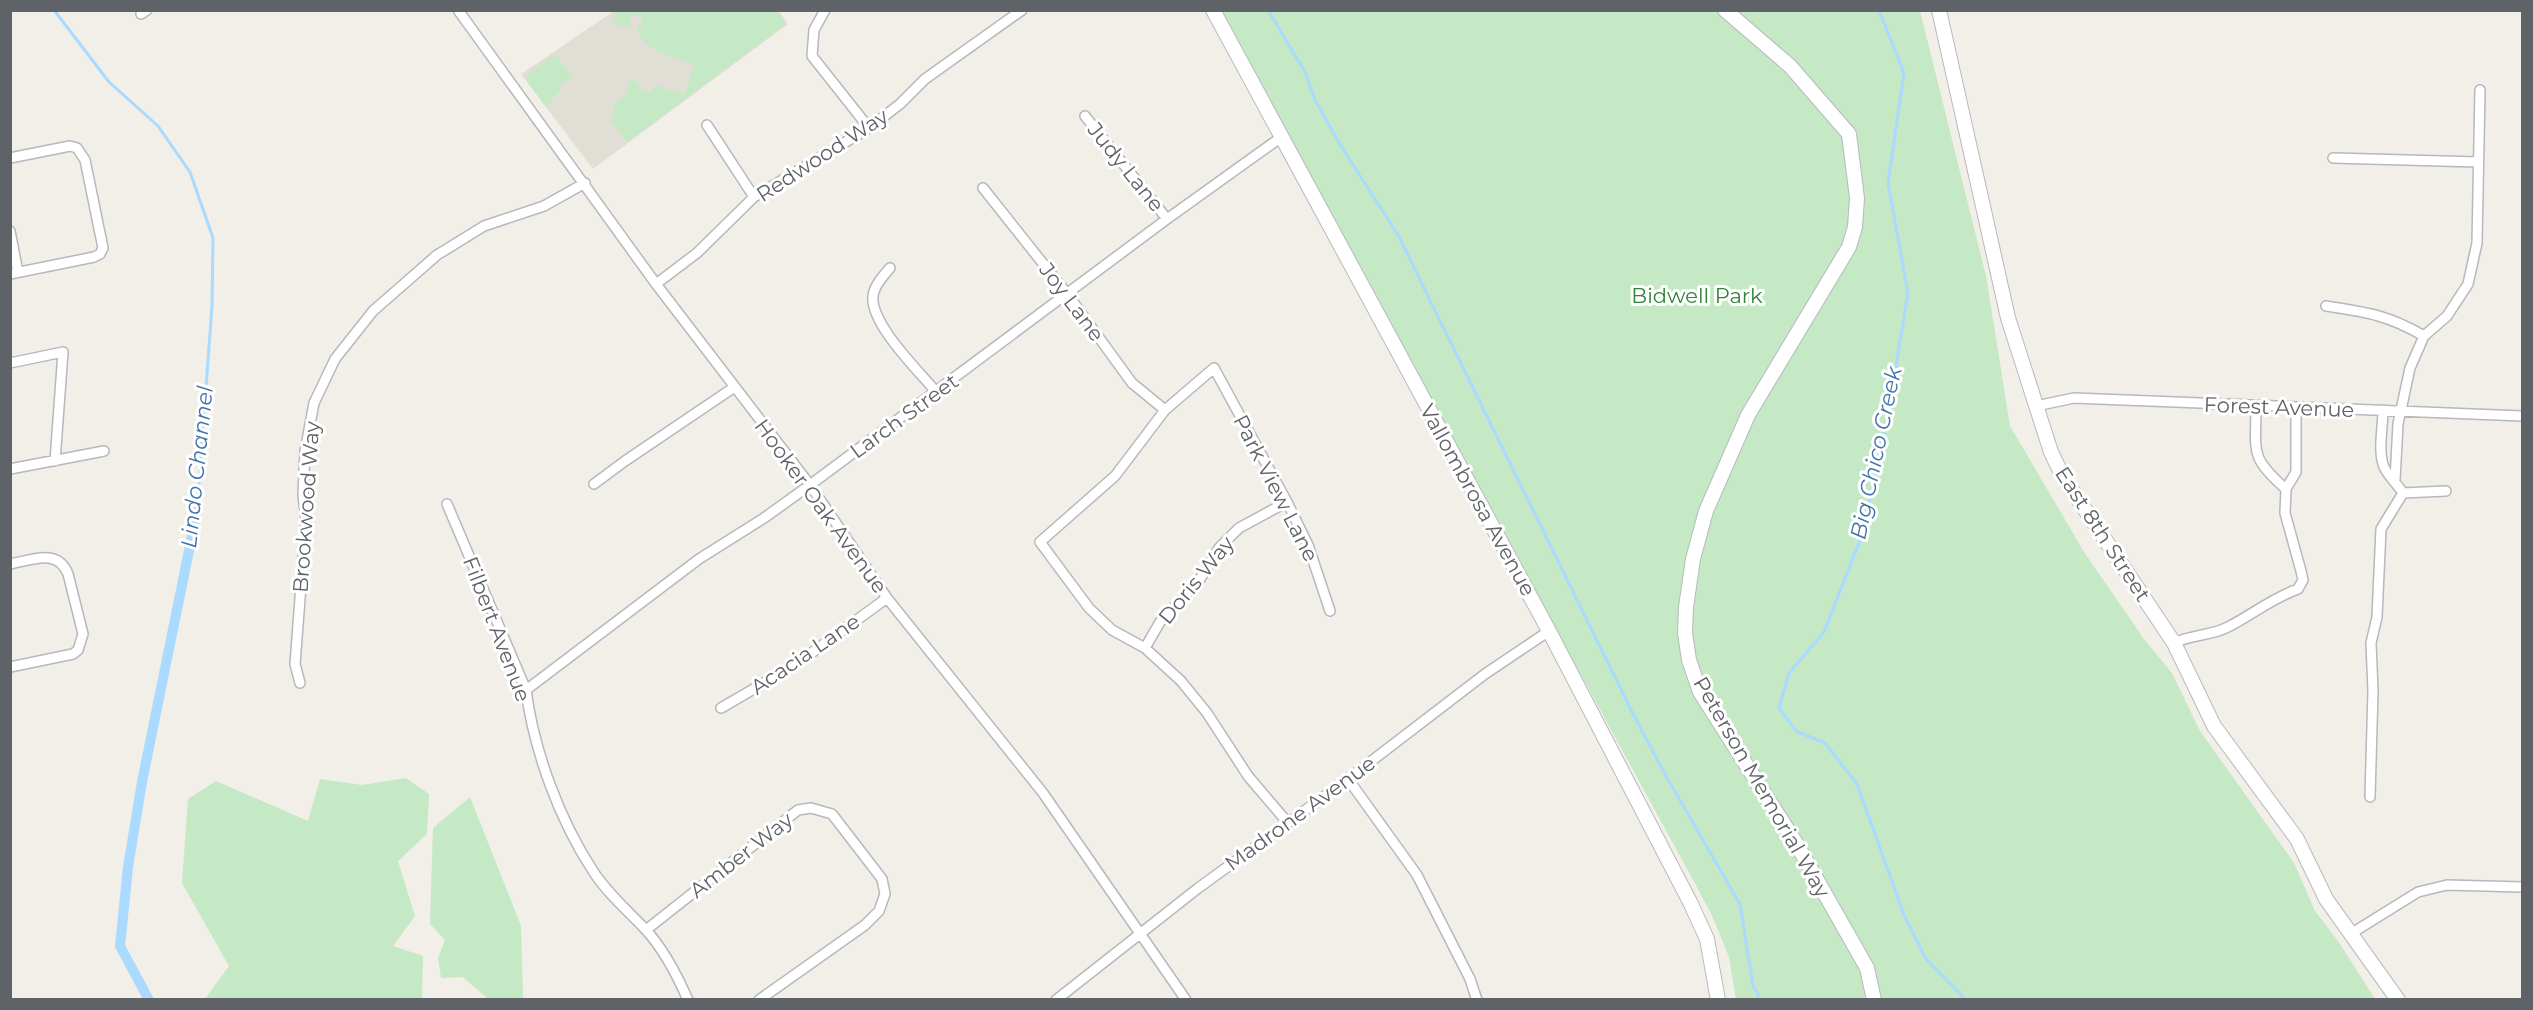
<svg xmlns="http://www.w3.org/2000/svg" width="2533" height="1010" viewBox="0 0 2533 1010" font-family="Montserrat,sans-serif">
<style>
.education{fill:#e1ded6}
.green{fill:#c5e8c5}
.lines{fill:none;stroke-linecap:round;stroke-linejoin:round}
.stream{stroke:#aadaff;stroke-width:3}
.canal{stroke:#aadaff;stroke-width:10}
.street-casing{stroke:#b5b8bc;stroke-width:12}
.secondary-casing{stroke:#b6babf;stroke-width:16}
.street{stroke:#fff;stroke-width:9}
.secondary{stroke:#fff;stroke-width:14}
.labels{text-anchor:middle;dominant-baseline:central;stroke-width:6;stroke-linejoin:round;paint-order:stroke}
.street-label{font-size:21px;fill:#5f6368;stroke:#fff}
.park-label{font-size:21px;fill:#348238;stroke:#fff}
.water-label{font-size:22px;font-style:italic;fill:#4174aa;stroke:#fff}
</style>
<rect width="100%" height="100%" fill="#f1efe8"/>
<path class="education" d="M 614,11 L 779,11 L 788,24 L 593,169 L 521,74 Z"/>
<path class="green" d="M 778,11 L 786,24 L 627,142 L 612,122 L 612,114 L 616,111 L 613,105 L 627,94 L 630,78 L 635,80 L 643,92 L 649,92 L 657,86 L 685,94 L 694,64 C 673,57 645,52 637,30 L 638,25 L 641,25 L 642,17 L 631,15 L 630,28 L 611,23 L 618,11 Z
M 1219,11 L 1920,11 L 1986,276 L 2010,426 L 2084,552 L 2144,639 L 2172,673 L 2200,731 L 2294,863 L 2315,911 L 2338,941 L 2375,999 L 1736,999 L 1729,957 L 1711,913 Z
M 552,56 L 558,57 L 572,77 L 559,86 L 561,90 L 552,99 L 553,102 L 546,107 L 527,81 L 528,74 Z
M 406,778 L 429,794 L 427,834 L 398,861 L 415,916 L 393,946 L 423,956 L 422,999 L 205,999 L 229,966 L 182,883 L 188,799 L 216,781 L 308,821 L 320,779 L 362,785 Z
M 470,797 L 521,926 L 523,999 L 488,999 L 463,977 L 441,978 L 438,958 L 445,940 L 430,924 L 433,828 Z"/>
<g class="lines">
<path class="stream" d="M 54,10 L 109,82 L 158,126 L 190,172 L 213,238 L 212,306 L 197,511
M 1268,10 L 1305,72 L 1315,100 L 1341,146 L 1398,235 L 1633,714 L 1666,776 L 1740,904 L 1753,986 L 1758,993 L 1759,1000
M 1879,10 L 1904,73 L 1888,183 L 1908,293 L 1888,414 L 1862,535 L 1824,632 L 1789,673 L 1779,708 L 1796,731 L 1825,743 L 1857,784 L 1904,915 L 1926,959 L 1966,1000"/>
<path class="canal" d="M 149,1000 L 120,946 L 128,867 L 142,782 L 197,511"/>
<g class="street-casing">
<path id="street" d="M 458,10 L 656,284 L 810,485 L 887,598 L 1043,793 L 1186,1000
M 825,10 L 814,30 L 812,56 L 869,128
M 141,14 L 147,10
M 1085,116 L 1167,219
M 707,125 L 754,197
M 10,158 L 70,146 L 77,148 L 85,160 L 103,248 L 100,254 L 94,257 L 10,274
M 2333,158 L 2478,162
M 983,188 L 1068,295 L 1132,383 L 1165,410
M 10,231 L 18,272
M 890,268 C 883,276 874,286 873,296 C 870,324 919,371 936,392
M 656,284 L 697,253 L 754,197 L 869,128 L 900,104 L 925,79 L 1022,10
M 2326,306 C 2366,312 2388,315 2424,336
M 10,363 L 63,352 L 55,461
M 2036,406 L 2074,398 L 2522,416
M 2256,406 C 2256,452 2249,457 2286,489
M 2383,410 C 2383,427 2377,454 2385,469 C 2390,478 2398,485 2403,493
M 10,469 L 104,451
M 2395,480 L 2398,424 L 2410,368 L 2424,336 L 2447,316 L 2468,284 L 2477,243 L 2480,90
M 594,484 L 625,461 L 733,388
M 447,504 L 526,690 C 534,751 559,819 593,871 C 607,893 627,910 645,929 C 664,949 677,975 688,1000
M 10,564 C 32,560 58,548 68,574 L 83,634 L 78,650 L 73,654 L 10,667
M 2174,643 C 2192,634 2211,636 2228,627 C 2252,615 2272,598 2298,589 L 2303,580 L 2301,571 L 2285,513 L 2286,489 L 2296,472 L 2296,407
M 1145,648 L 1160,622 L 1200,579 L 1219,548 L 1239,528 L 1287,502
M 300,683 L 295,664 L 306,520 L 303,495 L 305,451 L 314,403 L 335,359 L 373,311 L 437,255 L 484,226 L 544,206 L 585,183
M 526,690 L 699,559 L 764,518 L 810,485 L 1167,219 L 1280,138
M 721,708 L 795,665 L 887,598
M 1348,779 L 1417,875 L 1470,979 L 1477,1000
M 2370,797 L 2373,691 L 2371,643 L 2377,617 L 2381,529 L 2403,493 L 2446,491
M 1288,823 L 1248,776 L 1207,713 L 1181,681 L 1145,648 L 1112,630 L 1089,608 L 1040,542 L 1115,476 L 1165,410 L 1214,368 L 1287,502 L 1308,545 L 1330,611
M 646,930 L 798,810 L 811,808 L 832,814 L 882,879 L 885,894 L 879,911 L 865,925 L 759,1000
M 2352,933 L 2418,892 L 2447,885 L 2522,887
M 1056,1000 L 1197,889 L 1348,779 L 1485,674 L 1549,631"/>
</g>
<g class="secondary-casing">
<path id="secondary" d="M 1213,10 L 1549,631 L 1690,902 L 1707,939 L 1718,1000
M 1725,10 L 1790,66 L 1849,134 L 1857,198 L 1855,227 L 1849,247 L 1748,415 L 1706,511 L 1693,559 L 1686,607 L 1685,633 L 1689,660 L 1700,692 L 1796,843 L 1867,968 L 1874,1000
M 1939,10 L 2008,318 L 2051,452 L 2062,475 L 2174,643 L 2214,726 L 2297,839 L 2326,899 L 2398,1000"/>
</g>
<use href="#street" class="street"/>
<use href="#secondary" class="secondary"/>
</g>
<g class="labels">
<g class="street-label">
<text transform="translate(822 155) rotate(-33)">Redwood Way</text>
<text transform="translate(1126 167) rotate(51)">Judy Lane</text>
<text transform="translate(1072 302) rotate(53)">Joy Lane</text>
<text transform="translate(2279 407) rotate(2)">Forest Avenue</text>
<text transform="translate(904 416) rotate(-36)">Larch Street</text>
<text transform="translate(1276 488) rotate(63)">Park View Lane</text>
<text transform="translate(1478 500) rotate(61)">Vallombrosa Avenue</text>
<text transform="translate(821 506) rotate(54)">Hooker Oak Avenue</text>
<text transform="translate(306 507) rotate(-86)">Brookwood Way</text>
<text transform="translate(2103 534) rotate(57)">East 8th Street</text>
<text transform="translate(1196 580) rotate(-51)">Doris Way</text>
<text transform="translate(497 629) rotate(69)">Filbert Avenue</text>
<text transform="translate(805 654) rotate(-34)">Acacia Lane</text>
<text transform="translate(1762 787) rotate(60)">Peterson Memorial Way</text>
<text transform="translate(1300 813) rotate(-36)">Madrone Avenue</text>
<text transform="translate(741 855) rotate(-38)">Amber Way</text>
</g>
<g class="park-label">
<text x="1697" y="295">Bidwell Park</text>
</g>
<g class="water-label">
<text transform="translate(1876 453) rotate(-78)">Big Chico Creek</text>
<text transform="translate(197 467) rotate(-84)">Lindo Channel</text>
</g>
</g>
<rect width="2533" height="1010" fill="none" stroke="#5f6368" stroke-width="24"/>
</svg>
